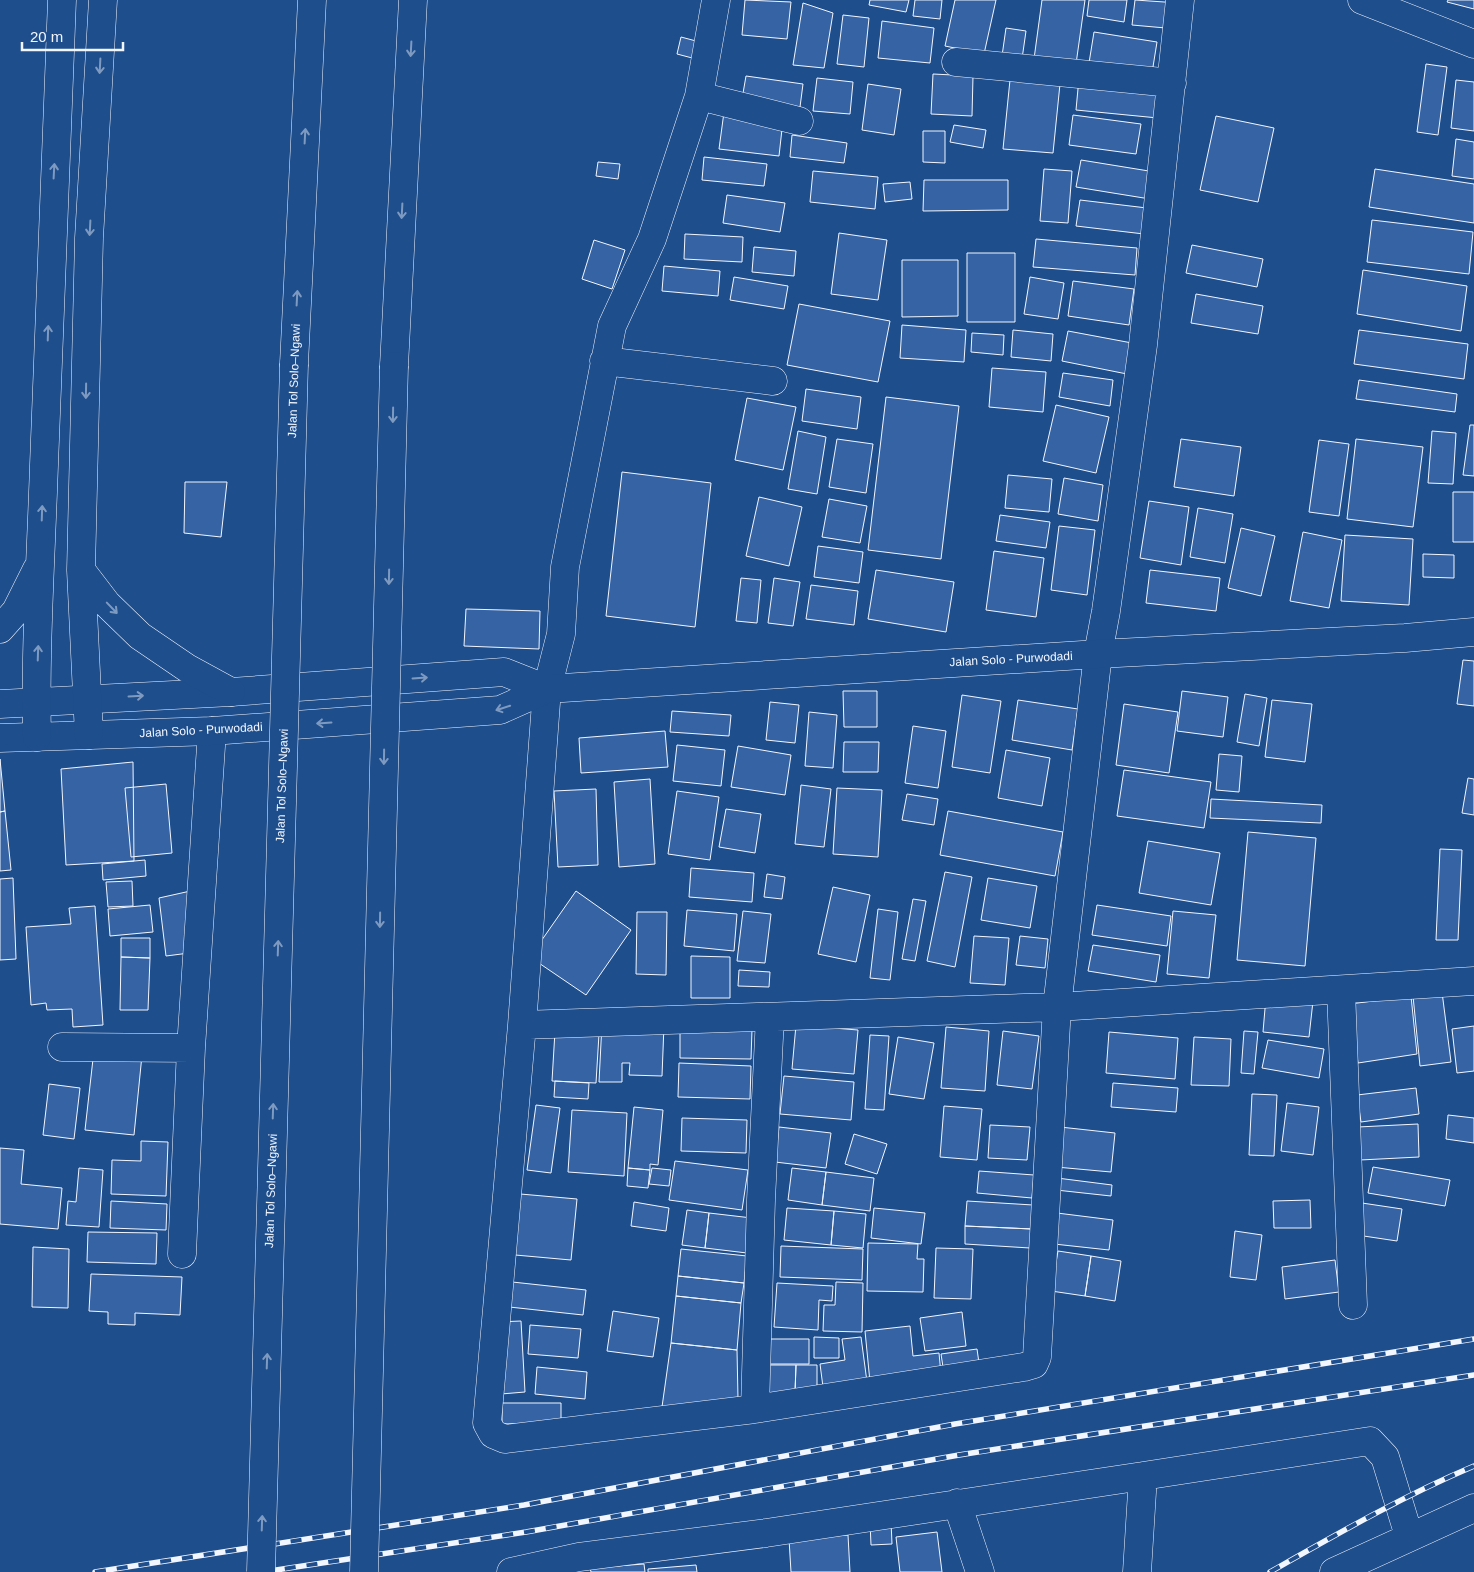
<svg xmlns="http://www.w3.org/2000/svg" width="1474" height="1572" viewBox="0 0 1474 1572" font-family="Helvetica,sans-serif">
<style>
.building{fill:#3563a3;stroke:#f2f6ff}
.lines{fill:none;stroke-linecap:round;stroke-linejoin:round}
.minor-casing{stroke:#f2f6ff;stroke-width:29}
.major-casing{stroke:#f2f6ff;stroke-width:29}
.highway-casing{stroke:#f2f6ff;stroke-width:29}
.minor{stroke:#1f4e8c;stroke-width:28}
.major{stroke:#1f4e8c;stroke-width:28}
.highway{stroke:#1f4e8c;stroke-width:28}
.rail-casing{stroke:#f2f6ff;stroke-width:5.5}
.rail{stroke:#1f4e8c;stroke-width:4;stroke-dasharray:11;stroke-linecap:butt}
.highway-bridge-casing{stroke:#f2f6ff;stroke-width:29;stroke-linecap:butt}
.highway-bridge{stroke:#1f4e8c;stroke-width:28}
.oneway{stroke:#7e9ac0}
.labels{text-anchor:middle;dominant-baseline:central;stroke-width:4;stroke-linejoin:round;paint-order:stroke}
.street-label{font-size:12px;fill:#f2f6ff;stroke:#1f4e8c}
</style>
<rect width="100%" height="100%" fill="#1f4e8c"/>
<path class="building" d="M 745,0 L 791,2 L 787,39 L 742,35 Z
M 870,0 L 909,0 L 906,12 L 869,5 Z
M 915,0 L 942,0 L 940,19 L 913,16 Z
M 955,0 L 996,0 L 984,54 L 945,46 Z
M 1042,0 L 1085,0 L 1076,64 L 1034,59 Z
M 1089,0 L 1127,0 L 1124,22 L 1087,16 Z
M 1135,0 L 1179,3 L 1177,29 L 1132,25 Z
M 1448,0 L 1474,0 L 1474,9 L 1447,2 Z
M 803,3 L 833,13 L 824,68 L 793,65 Z
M 843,15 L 869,18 L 864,67 L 837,64 Z
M 882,21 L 934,28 L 930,63 L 878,58 Z
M 1006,28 L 1026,31 L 1022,59 L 1002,56 Z
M 1094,32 L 1157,42 L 1152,73 L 1089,63 Z
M 681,37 L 696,41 L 696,59 L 677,54 Z
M 1426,64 L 1447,67 L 1438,135 L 1417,132 Z
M 1011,70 L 1061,74 L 1053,153 L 1003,149 Z
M 933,74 L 973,76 L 972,116 L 931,114 Z
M 746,76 L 803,84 L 800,107 L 742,99 Z
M 817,78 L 853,82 L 850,114 L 813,111 Z
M 1079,78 L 1161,87 L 1158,118 L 1076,110 Z
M 1456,80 L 1474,82 L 1474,131 L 1451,128 Z
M 868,84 L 901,89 L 894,135 L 862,130 Z
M 724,112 L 783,120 L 779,156 L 719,149 Z
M 1073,115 L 1141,124 L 1136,154 L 1069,145 Z
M 1216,116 L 1274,128 L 1258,202 L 1200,190 Z
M 954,125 L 986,130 L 983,148 L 950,142 Z
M 923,131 L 945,131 L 945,163 L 923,162 Z
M 792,135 L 847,143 L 844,163 L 790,157 Z
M 1456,139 L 1474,142 L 1474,179 L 1452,176 Z
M 704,157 L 767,164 L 764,186 L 702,180 Z
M 1081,160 L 1155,172 L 1150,199 L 1076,187 Z
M 598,162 L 620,164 L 618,179 L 596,176 Z
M 1044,169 L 1072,171 L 1068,223 L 1040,221 Z
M 1375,169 L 1474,184 L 1474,223 L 1369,207 Z
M 813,171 L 878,177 L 875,209 L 810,202 Z
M 924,180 L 1008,180 L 1008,210 L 923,211 Z
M 910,182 L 912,199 L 885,202 L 883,184 Z
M 727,195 L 785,203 L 780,232 L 723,223 Z
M 1080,200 L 1147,208 L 1144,234 L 1076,226 Z
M 1372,220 L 1473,232 L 1469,274 L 1367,262 Z
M 839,233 L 887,240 L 878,300 L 831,294 Z
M 685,234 L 743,237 L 742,262 L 684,259 Z
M 1036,239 L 1137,248 L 1135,275 L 1033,267 Z
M 594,240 L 625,250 L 612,289 L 582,279 Z
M 1192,245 L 1263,259 L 1257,287 L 1186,273 Z
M 754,247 L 796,251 L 794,276 L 752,272 Z
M 967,253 L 1015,253 L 1015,322 L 967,322 Z
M 902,260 L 958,260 L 958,316 L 902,317 Z
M 664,266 L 720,271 L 718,296 L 662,291 Z
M 1363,270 L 1467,286 L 1461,331 L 1357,314 Z
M 734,277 L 788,286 L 784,309 L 730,300 Z
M 1030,277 L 1064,283 L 1058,319 L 1024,314 Z
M 1073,281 L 1134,289 L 1129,325 L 1068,316 Z
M 1196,294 L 1263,306 L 1258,334 L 1191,323 Z
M 799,304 L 890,321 L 878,382 L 787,365 Z
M 902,325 L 966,330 L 964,362 L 900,358 Z
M 1013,330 L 1053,334 L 1051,361 L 1011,357 Z
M 1359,330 L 1468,344 L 1464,379 L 1354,364 Z
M 1068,331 L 1132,343 L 1127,374 L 1062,361 Z
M 972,333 L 1004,335 L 1003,355 L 971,352 Z
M 992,368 L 1046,372 L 1043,412 L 989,407 Z
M 1063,373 L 1113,380 L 1110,406 L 1059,397 Z
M 1359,380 L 1457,394 L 1455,412 L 1356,399 Z
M 806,389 L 861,397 L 857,429 L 802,421 Z
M 886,397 L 959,406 L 941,559 L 868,550 Z
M 747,398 L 796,407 L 783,470 L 735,460 Z
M 1056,405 L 1109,417 L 1096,473 L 1043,461 Z
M 1470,425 L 1474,425 L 1474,476 L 1463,475 Z
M 798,431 L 826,437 L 817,494 L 788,489 Z
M 1432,431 L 1456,433 L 1453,484 L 1428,483 Z
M 837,439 L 873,444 L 866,493 L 829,487 Z
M 1181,439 L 1241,447 L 1234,496 L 1174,487 Z
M 1356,439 L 1423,447 L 1413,527 L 1347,519 Z
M 1319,440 L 1349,444 L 1339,516 L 1309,512 Z
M 622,472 L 711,483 L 695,627 L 606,616 Z
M 1008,475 L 1052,479 L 1049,512 L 1005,508 Z
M 1064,478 L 1103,485 L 1098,521 L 1058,514 Z
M 185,482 L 227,482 L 221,537 L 184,533 Z
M 1453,492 L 1474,492 L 1474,542 L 1453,542 Z
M 759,497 L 802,507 L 789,566 L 746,556 Z
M 829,499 L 867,506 L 860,543 L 822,537 Z
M 1149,501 L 1189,507 L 1181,565 L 1140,558 Z
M 1198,508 L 1233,514 L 1225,563 L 1190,557 Z
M 1000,515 L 1050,522 L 1046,548 L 996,541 Z
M 1059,526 L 1095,530 L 1087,595 L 1051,590 Z
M 1241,528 L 1275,536 L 1261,596 L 1228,588 Z
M 1303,532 L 1342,540 L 1329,608 L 1290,601 Z
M 1345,535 L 1413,539 L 1409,605 L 1341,601 Z
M 818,546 L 863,552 L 859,583 L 814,577 Z
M 994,551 L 1044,558 L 1036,617 L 986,610 Z
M 1423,554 L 1454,555 L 1454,578 L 1423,577 Z
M 876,570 L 954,582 L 946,632 L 868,619 Z
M 1150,570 L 1220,578 L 1216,611 L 1146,603 Z
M 741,578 L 761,580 L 757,623 L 736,621 Z
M 774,578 L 800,582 L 793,626 L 768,623 Z
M 811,585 L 858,591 L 854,625 L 806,619 Z
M 466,609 L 540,611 L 539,649 L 464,646 Z
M 1463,660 L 1474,661 L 1474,706 L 1457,704 Z
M 843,691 L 877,691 L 877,727 L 844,727 Z
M 1182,691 L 1228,697 L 1223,737 L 1177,731 Z
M 1245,694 L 1267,698 L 1259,746 L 1237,742 Z
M 962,695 L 1001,701 L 990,773 L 952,767 Z
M 1018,700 L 1078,709 L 1072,750 L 1012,740 Z
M 1272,700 L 1312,704 L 1305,762 L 1265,757 Z
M 770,702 L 799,705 L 795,743 L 766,740 Z
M 1124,704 L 1178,712 L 1169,773 L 1116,765 Z
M 672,711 L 731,715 L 729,736 L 670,732 Z
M 809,712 L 837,715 L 833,768 L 805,766 Z
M 913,726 L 946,731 L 938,788 L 905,783 Z
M 665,731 L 668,767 L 581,773 L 579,738 Z
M 844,742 L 879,742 L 878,772 L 843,772 Z
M 677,745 L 725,750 L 721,786 L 673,781 Z
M 738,746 L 791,755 L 785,795 L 731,787 Z
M 1006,750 L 1050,758 L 1042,806 L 998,798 Z
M 1219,754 L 1242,756 L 1239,792 L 1216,790 Z
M 0,759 L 5,811 L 0,812 Z
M 133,762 L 134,861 L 66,865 L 61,769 Z
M 1124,770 L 1211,782 L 1204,828 L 1117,816 Z
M 1468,778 L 1474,779 L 1474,815 L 1462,813 Z
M 650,779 L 655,864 L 619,867 L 614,782 Z
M 166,784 L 172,853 L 131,857 L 125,788 Z
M 801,785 L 831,789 L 824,847 L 795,844 Z
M 837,788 L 882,790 L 878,857 L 833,854 Z
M 596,789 L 598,865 L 558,867 L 554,791 Z
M 677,791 L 719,797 L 710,860 L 668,854 Z
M 907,794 L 938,799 L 934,825 L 902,820 Z
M 1211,799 L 1322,805 L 1321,823 L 1210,818 Z
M 726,809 L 761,814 L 755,853 L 719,847 Z
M 5,811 L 11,870 L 0,871 L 0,812 Z
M 948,811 L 1063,832 L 1055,876 L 940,855 Z
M 1248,832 L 1316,838 L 1305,966 L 1237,960 Z
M 1148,841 L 1220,853 L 1211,905 L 1139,893 Z
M 1440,849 L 1462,850 L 1458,940 L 1436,940 Z
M 145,860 L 146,876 L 103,880 L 102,864 Z
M 691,868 L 754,873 L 752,902 L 689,897 Z
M 945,872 L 972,877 L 955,967 L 927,961 Z
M 767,874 L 785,877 L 782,899 L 764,897 Z
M 13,878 L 16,959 L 0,960 L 0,879 Z
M 988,878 L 1037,886 L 1030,928 L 981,920 Z
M 132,881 L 133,906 L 108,907 L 106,882 Z
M 833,887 L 870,895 L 856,962 L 818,954 Z
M 195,890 L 197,952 L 166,956 L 159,898 Z
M 576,891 L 631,930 L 586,995 L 530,957 Z
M 913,899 L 926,901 L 915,961 L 902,959 Z
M 150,905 L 153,932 L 110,936 L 108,909 Z
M 1097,905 L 1171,916 L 1167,946 L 1092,935 Z
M 95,906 L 103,1025 L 73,1027 L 72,1009 L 47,1010 L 46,1003 L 31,1005 L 26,927 L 71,924 L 69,908 Z
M 878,909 L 898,912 L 890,980 L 870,978 Z
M 687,910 L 737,914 L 734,951 L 684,946 Z
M 743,911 L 771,914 L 765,963 L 737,961 Z
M 1173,911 L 1216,915 L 1209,978 L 1167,974 Z
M 637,912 L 667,912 L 666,975 L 636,974 Z
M 974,936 L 1009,938 L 1005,985 L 970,983 Z
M 1020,936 L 1048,939 L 1045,968 L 1016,965 Z
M 121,938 L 150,938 L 150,958 L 121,957 Z
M 1093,945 L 1160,955 L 1156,982 L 1088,971 Z
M 691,956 L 730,957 L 730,998 L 691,998 Z
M 121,957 L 150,958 L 148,1010 L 120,1010 Z
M 739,970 L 770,972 L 769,987 L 738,986 Z
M 1442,992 L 1451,1062 L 1420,1066 L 1413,996 Z
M 1411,996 L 1417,1054 L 1358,1063 L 1350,1004 Z
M 1266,997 L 1313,1001 L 1309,1037 L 1263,1032 Z
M 602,1023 L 664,1025 L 662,1076 L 629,1075 L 630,1063 L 622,1063 L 622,1082 L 599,1082 Z
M 796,1025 L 858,1030 L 854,1074 L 792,1069 Z
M 1474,1026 L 1474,1071 L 1457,1073 L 1452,1029 Z
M 946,1027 L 989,1031 L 985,1091 L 941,1088 Z
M 680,1028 L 752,1029 L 751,1059 L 680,1058 Z
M 555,1031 L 599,1034 L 596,1083 L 552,1081 Z
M 1003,1031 L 1039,1036 L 1032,1089 L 997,1085 Z
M 1244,1031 L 1258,1032 L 1254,1074 L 1241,1073 Z
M 1109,1032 L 1178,1038 L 1175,1079 L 1106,1073 Z
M 870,1035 L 889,1036 L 884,1110 L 865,1109 Z
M 898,1037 L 934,1043 L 924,1099 L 889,1094 Z
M 1194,1037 L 1231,1039 L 1229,1086 L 1191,1085 Z
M 1268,1040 L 1324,1049 L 1319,1078 L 1262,1068 Z
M 94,1050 L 142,1055 L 134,1135 L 85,1130 Z
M 679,1063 L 751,1066 L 750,1099 L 678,1097 Z
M 784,1076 L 854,1082 L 851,1120 L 780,1114 Z
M 555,1081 L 589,1083 L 588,1099 L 554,1097 Z
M 1113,1083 L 1178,1088 L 1176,1112 L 1111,1107 Z
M 49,1084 L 80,1088 L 74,1139 L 43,1135 Z
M 1416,1088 L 1419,1114 L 1361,1122 L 1357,1095 Z
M 1252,1094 L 1277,1095 L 1274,1156 L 1249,1155 Z
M 1287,1103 L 1319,1107 L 1313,1155 L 1281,1151 Z
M 536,1105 L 560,1108 L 551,1173 L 527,1170 Z
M 944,1106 L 982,1109 L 977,1160 L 940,1157 Z
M 634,1107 L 663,1110 L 658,1165 L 650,1164 L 650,1170 L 628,1168 Z
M 572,1110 L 627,1113 L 624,1176 L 568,1172 Z
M 1448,1115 L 1474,1118 L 1474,1143 L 1446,1139 Z
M 682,1118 L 747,1120 L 746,1153 L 681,1151 Z
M 1418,1124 L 1419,1157 L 1360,1160 L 1358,1127 Z
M 990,1125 L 1030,1127 L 1027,1160 L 988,1158 Z
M 779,1127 L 831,1133 L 826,1168 L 775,1162 Z
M 1060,1127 L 1115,1133 L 1111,1172 L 1056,1167 Z
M 854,1134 L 887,1144 L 877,1174 L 845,1164 Z
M 141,1141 L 168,1142 L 166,1196 L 111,1194 L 112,1160 L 141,1161 Z
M 0,1148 L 24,1150 L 21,1184 L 62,1188 L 58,1229 L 0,1224 Z
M 675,1161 L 748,1170 L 742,1210 L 669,1200 Z
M 1373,1167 L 1450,1180 L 1445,1206 L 1368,1193 Z
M 79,1168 L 103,1170 L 99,1227 L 66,1225 L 68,1201 L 76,1202 Z
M 628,1168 L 650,1170 L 648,1188 L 627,1186 Z
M 652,1168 L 671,1170 L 669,1186 L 649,1184 Z
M 792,1168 L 826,1172 L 822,1205 L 788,1200 Z
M 979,1171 L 1034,1175 L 1032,1198 L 977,1193 Z
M 826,1172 L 874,1178 L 870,1211 L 822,1205 Z
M 1057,1178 L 1112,1185 L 1111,1196 L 1056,1190 Z
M 509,1193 L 577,1199 L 571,1260 L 504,1254 Z
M 1310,1200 L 1311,1228 L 1274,1228 L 1273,1201 Z
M 111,1201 L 167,1204 L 166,1230 L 110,1228 Z
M 967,1201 L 1033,1205 L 1032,1229 L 965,1226 Z
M 634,1202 L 669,1208 L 666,1231 L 631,1226 Z
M 1362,1203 L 1402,1209 L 1397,1241 L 1357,1235 Z
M 787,1208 L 834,1211 L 831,1245 L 784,1240 Z
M 874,1208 L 925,1213 L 921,1244 L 871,1238 Z
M 687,1210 L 709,1213 L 705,1248 L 682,1245 Z
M 834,1211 L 866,1214 L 863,1248 L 831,1245 Z
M 709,1213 L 752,1218 L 747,1253 L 705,1248 Z
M 1057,1213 L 1113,1220 L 1109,1250 L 1054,1244 Z
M 965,1226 L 1032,1229 L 1030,1248 L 965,1244 Z
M 1235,1231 L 1262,1235 L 1256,1280 L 1230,1277 Z
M 88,1232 L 157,1233 L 156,1264 L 87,1262 Z
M 868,1243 L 918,1244 L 917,1259 L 924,1259 L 923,1292 L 867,1291 Z
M 781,1246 L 863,1249 L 862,1280 L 780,1277 Z
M 33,1247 L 69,1249 L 68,1308 L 32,1307 Z
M 936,1248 L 973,1249 L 971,1299 L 934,1298 Z
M 681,1249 L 747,1256 L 744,1283 L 678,1276 Z
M 1058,1251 L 1091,1256 L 1085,1296 L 1051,1291 Z
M 1091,1256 L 1121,1261 L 1115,1301 L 1085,1296 Z
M 1335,1260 L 1339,1292 L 1285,1299 L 1282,1267 Z
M 91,1274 L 182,1277 L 180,1315 L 135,1313 L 135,1325 L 108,1324 L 108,1312 L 89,1311 Z
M 678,1276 L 744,1283 L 741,1303 L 676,1296 Z
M 503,1281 L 586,1290 L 583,1315 L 500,1306 Z
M 836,1282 L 863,1283 L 862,1332 L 823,1331 L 824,1305 L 835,1305 Z
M 777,1283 L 833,1286 L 832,1301 L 819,1300 L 818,1330 L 774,1327 Z
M 676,1296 L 741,1303 L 737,1350 L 671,1343 Z
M 613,1311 L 659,1318 L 653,1357 L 607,1351 Z
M 962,1312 L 966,1346 L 925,1351 L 920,1318 Z
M 521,1321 L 525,1392 L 501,1394 L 497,1322 Z
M 530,1325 L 581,1329 L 578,1358 L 528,1354 Z
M 910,1326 L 913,1356 L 939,1353 L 941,1374 L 870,1382 L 865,1331 Z
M 814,1337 L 839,1338 L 839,1358 L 814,1358 Z
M 861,1337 L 867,1382 L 823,1387 L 820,1364 L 845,1360 L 842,1339 Z
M 764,1339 L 809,1339 L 809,1364 L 764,1364 Z
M 671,1343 L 737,1350 L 738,1399 L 661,1414 Z
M 977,1349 L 979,1363 L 943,1367 L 941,1354 Z
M 764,1365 L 796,1365 L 795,1393 L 763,1393 Z
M 796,1365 L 817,1365 L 817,1393 L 795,1393 Z
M 537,1367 L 587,1372 L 585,1399 L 535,1394 Z
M 502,1403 L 561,1403 L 561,1423 L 502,1424 Z
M 891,1521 L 892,1544 L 871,1545 L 870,1522 Z
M 937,1532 L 942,1572 L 900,1572 L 896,1537 Z
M 848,1535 L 850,1572 L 791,1572 L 789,1539 Z
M 644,1564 L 645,1572 L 591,1572 L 590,1568 Z
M 696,1565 L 697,1572 L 648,1572 L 648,1569 Z"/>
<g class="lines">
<g class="minor-casing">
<path id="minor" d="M 1180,0 L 1143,345 L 1106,611 L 1098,654 L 1057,1007 L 1474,981
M 1362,0 L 1474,44
M 956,62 L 1172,83
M 699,96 L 799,121
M 604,361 L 773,381
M 1341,990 L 1353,1305
M 522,1025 L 487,1423 L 493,1434 L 505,1439 L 755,1409 L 1024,1367 L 1034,1364 L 1037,1357 L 1057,1007 L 522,1025 L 547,689 L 561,634 L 565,567 L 612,326 L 652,239 L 699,96 L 716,0
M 62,1047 L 191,1048
M 182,1254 L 191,1048 L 212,731
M 755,1409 L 761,1200 L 770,1017
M 957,1503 L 980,1572
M 511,1572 L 579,1557 L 766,1533 L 1143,1476
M 1137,1572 L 1143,1476 L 1370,1441 L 1385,1457 L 1409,1536
M 1334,1572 L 1474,1508"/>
</g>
<g class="major-casing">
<path id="major" d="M 0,704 L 231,692 L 504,672 L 547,689
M 0,738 L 212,731 L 500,710 L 547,689 L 1098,654 L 1405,638 L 1474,632"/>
</g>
<g class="highway-casing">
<path id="highway" d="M 294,364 L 312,0
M 394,366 L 413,0
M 81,570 L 107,604 L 140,636 L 187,668 L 231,692
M 0,629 L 16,611 L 37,569
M 89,735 L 81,570 L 89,238 L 103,0
M 37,737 C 35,646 41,555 44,465 C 49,310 55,155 62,0"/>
</g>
<use href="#minor" class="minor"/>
<use href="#major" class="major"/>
<use href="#highway" class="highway"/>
<g class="rail-casing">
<path id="rail" d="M 95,1572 L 524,1505 L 955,1424 L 1474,1339
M 263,1572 L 526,1532 L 959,1455 L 1474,1375
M 1270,1572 C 1337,1534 1403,1496 1474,1466"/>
</g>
<use href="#rail" class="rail"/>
<g class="highway-bridge-casing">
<path id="highway-bridge" d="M 261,1572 L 294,364
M 364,1572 L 394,366"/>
</g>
<use href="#highway-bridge" class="highway-bridge"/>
</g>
<defs><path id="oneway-shaft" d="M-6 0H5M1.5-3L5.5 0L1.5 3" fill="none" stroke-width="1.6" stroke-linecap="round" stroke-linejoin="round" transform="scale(1.25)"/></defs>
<g class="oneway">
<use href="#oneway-shaft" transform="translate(411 49) rotate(93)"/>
<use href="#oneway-shaft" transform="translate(100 66) rotate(93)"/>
<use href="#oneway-shaft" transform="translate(305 136) rotate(-87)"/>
<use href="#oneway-shaft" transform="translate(54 171) rotate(-87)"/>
<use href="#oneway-shaft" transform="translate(402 211) rotate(93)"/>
<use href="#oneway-shaft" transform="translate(90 228) rotate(93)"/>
<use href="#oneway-shaft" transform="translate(297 298) rotate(-87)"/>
<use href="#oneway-shaft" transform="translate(48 333) rotate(-88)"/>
<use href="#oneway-shaft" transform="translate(86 391) rotate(91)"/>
<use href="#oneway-shaft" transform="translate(393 415) rotate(91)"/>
<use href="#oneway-shaft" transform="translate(42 513) rotate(-88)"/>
<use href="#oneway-shaft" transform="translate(389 577) rotate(91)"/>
<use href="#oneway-shaft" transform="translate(112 608) rotate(46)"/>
<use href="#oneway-shaft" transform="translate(38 653) rotate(-88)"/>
<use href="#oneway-shaft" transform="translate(420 678) rotate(-4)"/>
<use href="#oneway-shaft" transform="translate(136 696) rotate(-3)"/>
<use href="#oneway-shaft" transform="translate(503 708) rotate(162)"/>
<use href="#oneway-shaft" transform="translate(324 723) rotate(176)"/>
<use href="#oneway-shaft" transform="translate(384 757) rotate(91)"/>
<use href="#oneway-shaft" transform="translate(380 920) rotate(91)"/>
<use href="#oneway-shaft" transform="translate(278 948) rotate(-88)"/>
<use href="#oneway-shaft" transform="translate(273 1111) rotate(-88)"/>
<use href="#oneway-shaft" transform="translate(267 1361) rotate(-88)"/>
<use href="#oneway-shaft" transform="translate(262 1523) rotate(-88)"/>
</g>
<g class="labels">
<g class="street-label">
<text transform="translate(294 381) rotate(-88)">Jalan Tol Solo–Ngawi</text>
<text transform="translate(1011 659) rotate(-3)">Jalan Solo - Purwodadi</text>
<text transform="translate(201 730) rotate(-3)">Jalan Solo - Purwodadi</text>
<text transform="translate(282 786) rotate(-88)">Jalan Tol Solo–Ngawi</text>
<text transform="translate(271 1191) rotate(-88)">Jalan Tol Solo–Ngawi</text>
</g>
</g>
<path d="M22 42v8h101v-8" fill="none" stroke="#f2f6ff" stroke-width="2.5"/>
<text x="30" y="42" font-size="15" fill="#f2f6ff" stroke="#1f4e8c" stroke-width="4" paint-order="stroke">20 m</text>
</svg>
